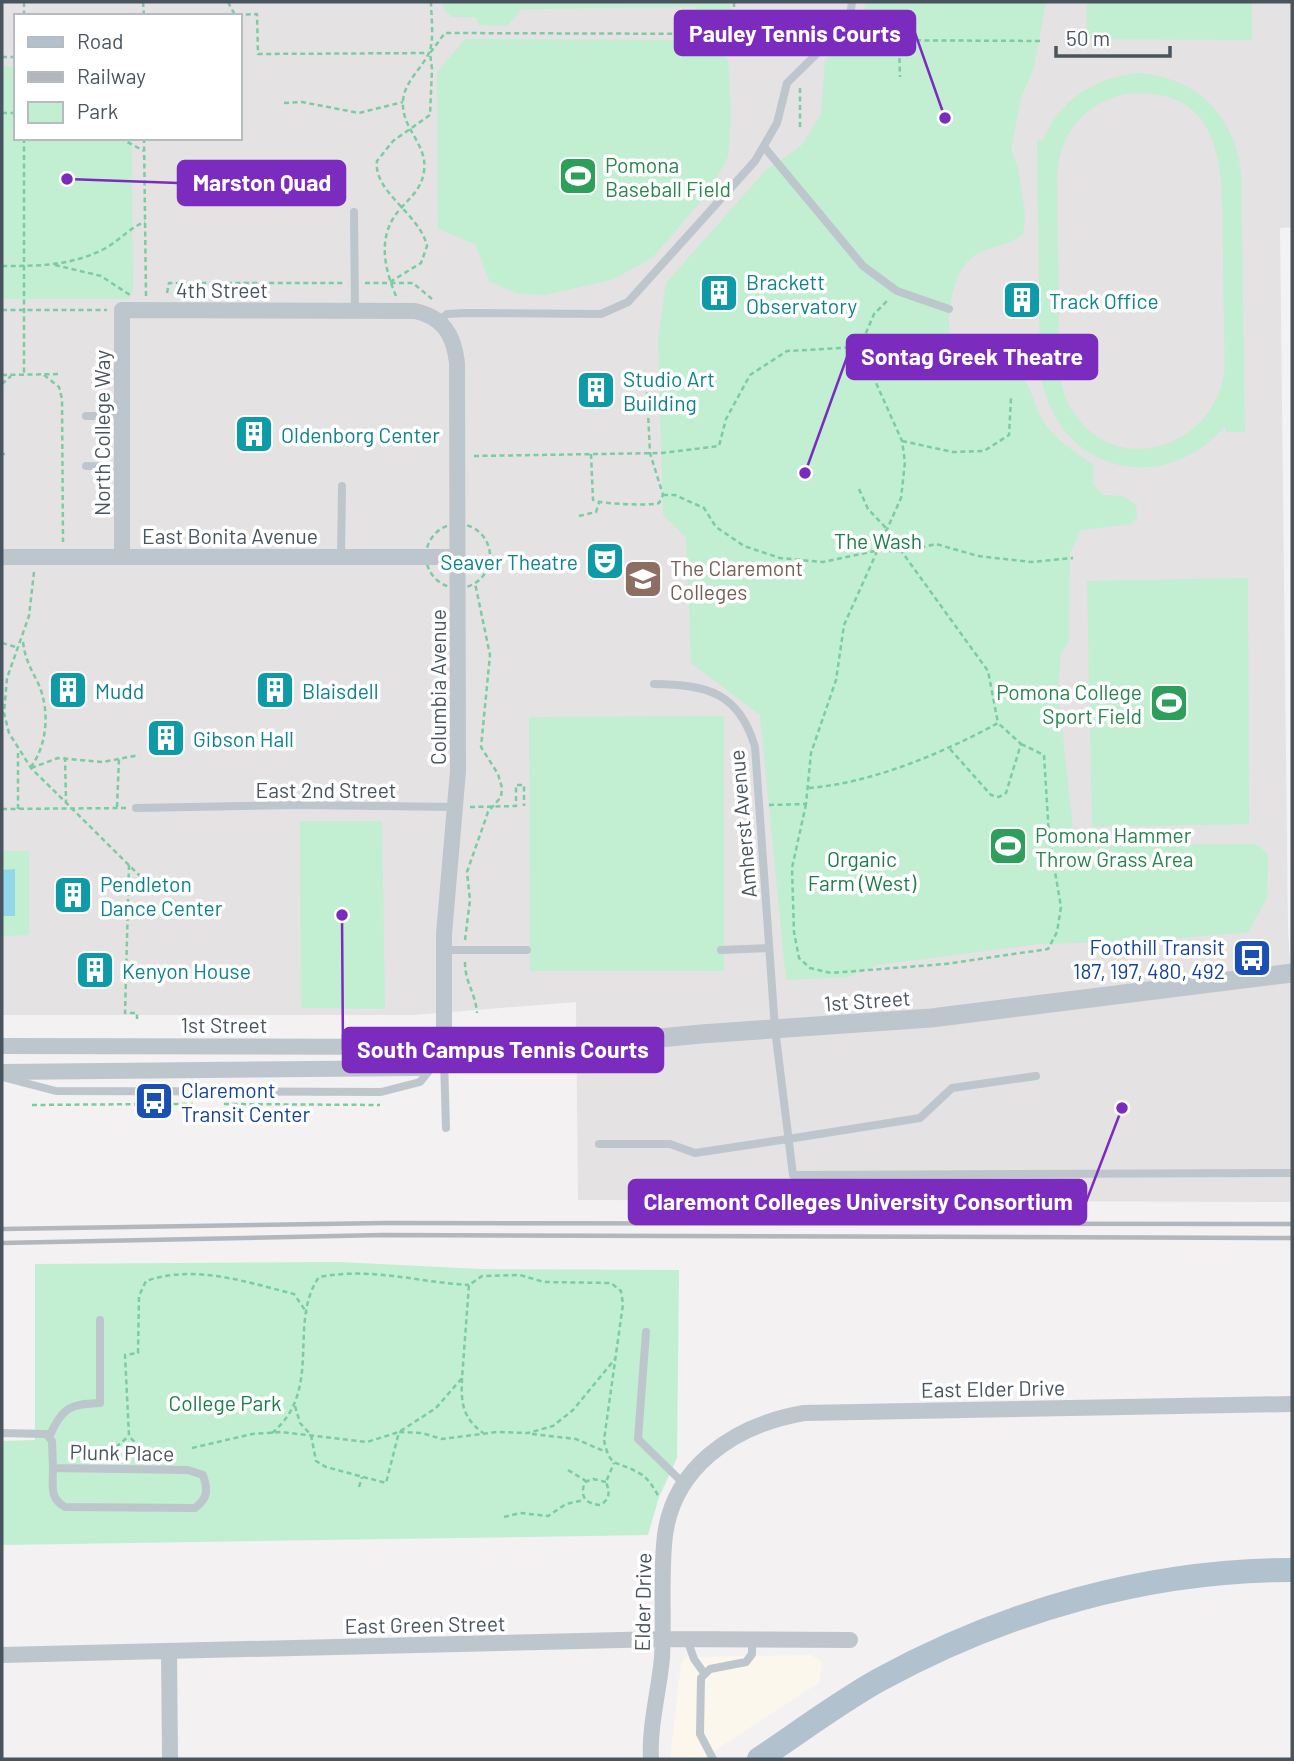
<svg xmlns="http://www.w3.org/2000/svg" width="1294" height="1761" viewBox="0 0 1294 1761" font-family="Barlow,sans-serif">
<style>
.commercial{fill:#fcf7ec}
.education{fill:#e4e2e3;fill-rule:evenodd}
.green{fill:#c2eed2;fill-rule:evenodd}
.water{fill:#91d9ea}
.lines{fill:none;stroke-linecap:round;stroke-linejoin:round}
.path{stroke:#7bcca2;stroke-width:2.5;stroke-dasharray:5 3.5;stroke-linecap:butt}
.service{stroke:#bdc6cd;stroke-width:8}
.minor{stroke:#bdc6cd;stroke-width:16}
.tertiary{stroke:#bdc6cd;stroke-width:19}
.primary{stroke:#b2c1ce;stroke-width:24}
.rail{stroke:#b3b6bb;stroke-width:4.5}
.labels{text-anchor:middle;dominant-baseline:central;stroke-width:7;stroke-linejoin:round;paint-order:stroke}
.leisure-label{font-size:21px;fill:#27864d;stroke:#fff;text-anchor:start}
.culture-label{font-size:21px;fill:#0d838f;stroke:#fff;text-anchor:start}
.street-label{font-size:21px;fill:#49555e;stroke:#fff}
.park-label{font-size:21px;fill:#1b7f4a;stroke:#fff}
.education-label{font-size:21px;fill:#785e54;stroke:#fff;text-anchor:start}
.transit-label{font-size:21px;fill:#164399;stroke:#fff;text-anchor:end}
.leader{fill:none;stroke:#7b2cbf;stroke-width:2.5}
.callout-dot{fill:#7b2cbf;stroke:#fff;stroke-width:2.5}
.callout{fill:#7b2cbf;stroke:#7b2cbf;stroke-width:2.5}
.callout-label{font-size:23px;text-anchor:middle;font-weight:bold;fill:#fff}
</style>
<rect width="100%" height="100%" fill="#f3f1f1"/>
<path class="commercial" d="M 811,1655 L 821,1661 L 820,1682 L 702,1759 L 670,1759 L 681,1664 L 685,1657 Z"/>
<path class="education" d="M 2,2 L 1292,2 L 1292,227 L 1280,228 L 1288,931 L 1292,989 L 1292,1202 L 578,1200 L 576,1002 L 413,1015 L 2,1015 ZM 16,16 L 240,16 L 240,138 L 16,138 Z"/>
<path class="green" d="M 443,2 L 730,2 L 731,30 L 711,30 L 696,18 L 696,7 L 522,9 L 507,26 L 479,25 L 476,17 L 452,17 L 443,8 Z
M 866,2 L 1046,2 L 1034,67 L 1021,98 L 1011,149 L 1018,168 L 1025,217 L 1023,234 C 1009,245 992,246 977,254 C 946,272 946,332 952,362 L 968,366 L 1015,367 C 1031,382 1032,402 1043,421 C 1055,440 1075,452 1094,465 L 1093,484 L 1103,495 L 1123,496 L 1136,505 L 1137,517 L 1131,524 L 1081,530 L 1070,553 L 1069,641 L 1061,653 L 1058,691 L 1074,839 L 1084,845 L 1256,844 L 1268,854 L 1267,898 L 1248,932 L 1147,941 L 1039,944 L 877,965 L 848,977 L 786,980 L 760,715 L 691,663 L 686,537 L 663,515 L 658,341 L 666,283 L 766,170 L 801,146 L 821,114 L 825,60 L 861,28 Z
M 1087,2 L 1252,2 L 1252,40 L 1086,39 Z
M 465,39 L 711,40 L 728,59 L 731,116 L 728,157 L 707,194 L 653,257 L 614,279 L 545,295 L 516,293 L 490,282 L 475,244 L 438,229 L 437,72 Z
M 2,66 L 16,66 L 16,138 L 132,138 L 133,291 L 129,299 L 2,299 Z
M 1138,73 C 1196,77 1235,115 1241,173 L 1245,432 L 1226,432 L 1225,426 C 1159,502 1051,468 1040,368 L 1037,140 L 1043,140 C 1061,99 1094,78 1138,73 ZM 1125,94 C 1228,84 1222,175 1223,247 C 1223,286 1224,326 1225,365 C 1219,449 1111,483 1069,405 C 1054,376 1059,337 1059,305 C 1058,262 1057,219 1057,176 C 1059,133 1084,104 1125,94 Z
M 1248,578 L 1249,824 L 1092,827 L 1087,581 Z
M 724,716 L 724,971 L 530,971 L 529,717 Z
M 300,821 L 382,821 L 385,1009 L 301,1008 Z
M 2,851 L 29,851 L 29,935 L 2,936 Z
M 339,1262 L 481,1269 L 679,1270 L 677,1458 L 659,1497 L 648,1535 L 2,1545 L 2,1441 L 35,1440 L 35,1264 Z"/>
<path class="water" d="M 15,869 L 15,916 L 2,916 L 2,870 Z"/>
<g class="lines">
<path class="path" d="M 24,2 L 24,16
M 143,2 L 144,16
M 228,2 L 235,15 L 257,14 L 258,54 L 430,53
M 734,2 L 734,33
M 848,40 L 1043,41
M 899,41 L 900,77
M 799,53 L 799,40 L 814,40
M 2,57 L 16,57
M 800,88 L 800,130
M 284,103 L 302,102 L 359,113 L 403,102
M 2,113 L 16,113
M 24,138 L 24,375
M 120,138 L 144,151
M 144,138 L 146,296
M 55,265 L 101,276 L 130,295
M 2,266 C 39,266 70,266 104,249 C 119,241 129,228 145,222
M 390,282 L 421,263 L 427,246 C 420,214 373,192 377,161 L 393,141 L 430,115 L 432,69 L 430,53 L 445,33 L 734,34 L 743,39 L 799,40 L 799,15
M 365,283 L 413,283 L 432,299
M 167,293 L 169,283 L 344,283
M 396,296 C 383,265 377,233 402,207 C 413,195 422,187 424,171 C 428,144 401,129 403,101 C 404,83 420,70 428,55 C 435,42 431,16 431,2
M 2,310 L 107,310
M 2,375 L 61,374
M 44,375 L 59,387 L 62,399 L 63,542
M 2,384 L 11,376
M 902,441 L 953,452 L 984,451 L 1009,435 L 1011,398
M 2,454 L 5,454
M 591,454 L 593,500 C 600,504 651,506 659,503 L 663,495 L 650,453 L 647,392
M 474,456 L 662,453 L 719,446 L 726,419 L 750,375 L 787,351 L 860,347
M 859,489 L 868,509 L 886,528
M 663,495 L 675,495 L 704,508 L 716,527 L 744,546 L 780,558 L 823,562 L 880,550 L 902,552 L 936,544 L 978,556 L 1031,562 L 1073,558
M 579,516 L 596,512 L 599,503
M426 556a32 32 0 1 1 64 0a32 32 0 1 1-64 0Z
M 489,558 L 519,557
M 34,572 L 29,616 L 7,678 L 4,713 L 9,733 L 31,768 L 144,880 L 159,882
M 23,642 C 25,659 31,669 38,683 C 50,709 48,745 30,768
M 2,643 L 19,648
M 950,749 L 991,795 L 999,797 L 1006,793 L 1021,744 L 998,723
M 65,757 L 66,802
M 31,768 L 58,758 L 103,762 L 139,755
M 809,788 C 872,783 943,753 998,723 L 988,671 L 902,552
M 806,804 L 792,868 L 794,932 L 799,958 L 810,968 L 831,973 L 945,964 L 1048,949 L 1057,932 L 1061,907 L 1049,836 L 1044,755 L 1021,744
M 769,805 L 806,804 L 811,753 L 836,680 L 844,625 L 901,498 L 905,462 L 902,441 L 860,347 L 874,314 L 889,299
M 117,807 L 119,758
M 470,807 L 516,806 L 516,785 L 524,785 L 524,806
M 2,809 L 126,808
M 18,809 L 18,753
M 129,865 L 125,1013 L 137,1013 L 137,1019
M 465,940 L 470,900 L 467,872 L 488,812 L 501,797 L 502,788 L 498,774 L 481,747 L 490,655 L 475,583
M 465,962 C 465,983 475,991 477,1013
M 165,1104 L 193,1104
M 224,1104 L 380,1105
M 32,1105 L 155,1104
M 462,1378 C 461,1403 462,1417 483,1433
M 295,1406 L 300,1423 L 311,1435 L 316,1461 L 326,1467 L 386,1483 L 399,1432 L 422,1433 L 442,1439 L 497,1432 L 528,1433 L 553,1426 L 573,1410 L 615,1359
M 272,1433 C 324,1390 287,1323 319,1277 C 374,1267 415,1282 469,1285
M 532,1434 L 576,1439 L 606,1452
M 116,1447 L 129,1436
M 140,1448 L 129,1436 L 125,1355 L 138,1353 L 139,1296 L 146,1281 C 195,1264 246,1282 294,1294 L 307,1313
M 192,1448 L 252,1434 L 281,1432 L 367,1442 L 399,1432 L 436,1408 L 462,1378 L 469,1285 L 482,1276 L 520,1275 L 544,1282 L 611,1283 L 621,1291 L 623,1304 L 604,1440 C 610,1469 616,1460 637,1472 C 648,1477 653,1487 659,1497
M 568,1470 L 586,1481
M 606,1482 L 593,1479 L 585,1482 C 579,1497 586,1504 601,1505 C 610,1498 610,1493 606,1482 L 614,1463
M 359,1487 L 362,1477
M 504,1517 L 520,1513 L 548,1516 L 566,1504 L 584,1500"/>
<path class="service" d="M 765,148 L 863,266 L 897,291 L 949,309
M 354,212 L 355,311
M 440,320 L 447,314 L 465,313 L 601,314 L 628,302 L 755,161 L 777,123 L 787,83 L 845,26 L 850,17 L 852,2
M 86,416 L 122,416
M 86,466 L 121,467
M 341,556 L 342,486
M 654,684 C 707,685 739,692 755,747 L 775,1029 L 793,1175 L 1292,1173
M 136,808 L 297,805 L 456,807
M 443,950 L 527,950
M 721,950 L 769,948
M 444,1059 L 446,1128
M 2,1077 L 56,1091 L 381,1092 L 420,1082 L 433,1066
M 599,1144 L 670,1144 L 695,1153 L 788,1139 L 920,1118 L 952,1088 L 1036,1076
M 646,1332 L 638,1439 L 683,1483
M 2,1433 L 46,1434 L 52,1441 L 53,1468 L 188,1470 L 203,1475 C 208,1490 208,1498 195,1508 L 65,1507 C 49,1498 53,1485 53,1468
M 49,1437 C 62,1408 69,1404 100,1403 L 100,1320
M 687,1639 L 694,1659 L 704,1673
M 713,1759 L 700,1734 L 701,1678 L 710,1669 L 746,1662 L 752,1654 L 752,1640"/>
<path class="minor" d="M 2,557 L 458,557
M 122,557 L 122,310 L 415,311 C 443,317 454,335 457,363 L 458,771 L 444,934 L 444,1059
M 2,1046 L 419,1047 L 444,1059
M 2,1072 L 419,1068 L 444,1059
M 169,1651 L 170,1759
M 2,1655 L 662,1639 L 850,1640
M 651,1759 C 649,1726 659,1691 662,1658 C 664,1620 661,1583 664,1545 C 669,1468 734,1425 804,1413 L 1292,1404"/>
<path class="tertiary" d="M 444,1059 L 701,1034 L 931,1018 L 1292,973"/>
<path class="primary" d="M 759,1759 C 798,1733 838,1703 879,1680 C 1005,1611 1148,1570 1292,1570"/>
<path class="rail" d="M 2,1229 L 385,1223 L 1292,1224
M 2,1243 L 383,1235 L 1292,1238"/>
</g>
<defs>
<g id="stadium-square" transform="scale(2.0125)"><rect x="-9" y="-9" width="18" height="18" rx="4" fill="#2e9e5b" stroke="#fff"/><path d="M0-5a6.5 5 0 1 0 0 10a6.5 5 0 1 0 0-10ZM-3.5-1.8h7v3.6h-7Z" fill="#fff"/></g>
<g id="building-square" transform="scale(2.0125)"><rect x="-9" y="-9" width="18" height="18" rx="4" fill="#0f9aa8" stroke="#fff"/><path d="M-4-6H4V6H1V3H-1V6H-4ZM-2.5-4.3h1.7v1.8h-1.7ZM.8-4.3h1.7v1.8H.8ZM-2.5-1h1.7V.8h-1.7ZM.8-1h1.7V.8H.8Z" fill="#fff"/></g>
<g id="theatre-square" transform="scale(2.0125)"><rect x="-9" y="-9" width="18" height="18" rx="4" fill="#0f9aa8" stroke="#fff"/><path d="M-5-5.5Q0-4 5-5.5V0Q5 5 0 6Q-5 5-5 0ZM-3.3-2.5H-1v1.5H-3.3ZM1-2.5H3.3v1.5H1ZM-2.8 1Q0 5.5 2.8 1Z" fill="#fff"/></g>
<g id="university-square" transform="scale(2.0125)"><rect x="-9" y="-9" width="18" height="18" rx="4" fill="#8d6e63" stroke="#fff"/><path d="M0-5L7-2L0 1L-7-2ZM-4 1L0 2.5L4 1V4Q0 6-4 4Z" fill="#fff"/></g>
<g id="bus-square" transform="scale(2.0125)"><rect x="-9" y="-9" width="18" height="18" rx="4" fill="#1a4fb4" stroke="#fff"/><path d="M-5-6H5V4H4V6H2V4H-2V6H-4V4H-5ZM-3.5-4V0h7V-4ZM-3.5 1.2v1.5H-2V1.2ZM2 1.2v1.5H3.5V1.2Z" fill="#fff"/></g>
</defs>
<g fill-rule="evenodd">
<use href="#stadium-square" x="578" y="176"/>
<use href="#building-square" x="719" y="293"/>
<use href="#building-square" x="1022" y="300"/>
<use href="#building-square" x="596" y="390"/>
<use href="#building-square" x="254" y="434"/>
<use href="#theatre-square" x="605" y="561"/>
<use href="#university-square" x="643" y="579"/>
<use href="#building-square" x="68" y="690"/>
<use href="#building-square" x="275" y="690"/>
<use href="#stadium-square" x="1169" y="703"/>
<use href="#building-square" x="166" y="738"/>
<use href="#stadium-square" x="1008" y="846"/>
<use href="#building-square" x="73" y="895"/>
<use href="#bus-square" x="1252" y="958"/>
<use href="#building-square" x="95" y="970"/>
<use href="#bus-square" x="154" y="1101"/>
</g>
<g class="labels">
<g class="leisure-label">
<text x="605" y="164">Pomona<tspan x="605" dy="24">Baseball Field</tspan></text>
<text x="1142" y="691" text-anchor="end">Pomona College<tspan x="1142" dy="24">Sport Field</tspan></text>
<text x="1035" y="834">Pomona Hammer<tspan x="1035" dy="24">Throw Grass Area</tspan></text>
</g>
<g class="culture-label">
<text x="746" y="281">Brackett<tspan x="746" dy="24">Observatory</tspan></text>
<text x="1049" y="300">Track Office</text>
<text x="623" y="378">Studio Art<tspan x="623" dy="24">Building</tspan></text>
<text x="281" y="434">Oldenborg Center</text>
<text x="578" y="561" text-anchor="end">Seaver Theatre</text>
<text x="95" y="690">Mudd</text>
<text x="302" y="690">Blaisdell</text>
<text x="193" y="738">Gibson Hall</text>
<text x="100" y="883">Pendleton<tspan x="100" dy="24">Dance Center</tspan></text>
<text x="122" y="970">Kenyon House</text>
</g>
<g class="street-label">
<text x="222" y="289">4th Street</text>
<text transform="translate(101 433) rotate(-90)">North College Way</text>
<text x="230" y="535">East Bonita Avenue</text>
<text transform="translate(437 687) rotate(-90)">Columbia Avenue</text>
<text x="326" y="789">East 2nd Street</text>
<text transform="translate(742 824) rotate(-95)">Amherst Avenue</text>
<text transform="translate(867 1000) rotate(-4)">1st Street</text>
<text x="224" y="1024">1st Street</text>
<text transform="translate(993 1388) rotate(-1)">East Elder Drive</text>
<text transform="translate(122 1452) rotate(1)">Plunk Place</text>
<text transform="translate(642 1602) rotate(-89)">Elder Drive</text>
<text transform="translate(425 1624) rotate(-1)">East Green Street</text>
</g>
<g class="park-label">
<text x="878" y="540">The Wash</text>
<text x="862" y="858">Organic<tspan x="862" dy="24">Farm (West)</tspan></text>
<text x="225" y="1402">College Park</text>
</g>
<g class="education-label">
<text x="670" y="567">The Claremont<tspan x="670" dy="24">Colleges</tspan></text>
</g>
<g class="transit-label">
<text x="1225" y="946">Foothill Transit<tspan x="1225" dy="24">187, 197, 480, 492</tspan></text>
<text x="181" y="1089" text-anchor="start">Claremont<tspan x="181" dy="24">Transit Center</tspan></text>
</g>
</g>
<path class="leader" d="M945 118L915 33M67 179L178 183M805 473L847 357M342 915L343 1050M1122 1108L1086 1202"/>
<g class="callout-dot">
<circle cx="945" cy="118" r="7"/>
<circle cx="67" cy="179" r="7"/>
<circle cx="805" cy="473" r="7"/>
<circle cx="342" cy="915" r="7"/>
<circle cx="1122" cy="1108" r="7"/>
</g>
<g class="callout">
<rect x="675" y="11" width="240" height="44" rx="7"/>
<rect x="178" y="161" width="167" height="44" rx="7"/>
<rect x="847" y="335" width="250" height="44" rx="7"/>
<rect x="343" y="1028" width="320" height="44" rx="7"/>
<rect x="629" y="1180" width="457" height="44" rx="7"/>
</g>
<g class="callout-label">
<text x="795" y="42">Pauley Tennis Courts</text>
<text x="262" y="191">Marston Quad</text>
<text x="972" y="365">Sontag Greek Theatre</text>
<text x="503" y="1058">South Campus Tennis Courts</text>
<text x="858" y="1210">Claremont Colleges University Consortium</text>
</g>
<rect width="1294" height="1761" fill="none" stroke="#49555e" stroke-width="7"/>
<rect x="14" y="14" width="228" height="126" fill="#ffffff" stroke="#b6bbbf" stroke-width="2"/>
<rect x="28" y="37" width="35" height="10" fill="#b2c1ce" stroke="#b6bbbf" stroke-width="2"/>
<text x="77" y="49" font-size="21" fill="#49555e">Road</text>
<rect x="28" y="72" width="35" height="10" fill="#b3b6bb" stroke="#b6bbbf" stroke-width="2"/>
<text x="77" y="84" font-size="21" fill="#49555e">Railway</text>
<rect x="28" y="102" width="35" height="21" fill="#c2eed2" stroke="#b6bbbf" stroke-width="2"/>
<text x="77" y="119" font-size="21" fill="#49555e">Park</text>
<path d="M1056 46v10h114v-10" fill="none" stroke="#49555e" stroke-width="3.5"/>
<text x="1066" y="46" font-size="21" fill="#49555e" stroke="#ffffff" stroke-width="5" paint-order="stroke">50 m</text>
</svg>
